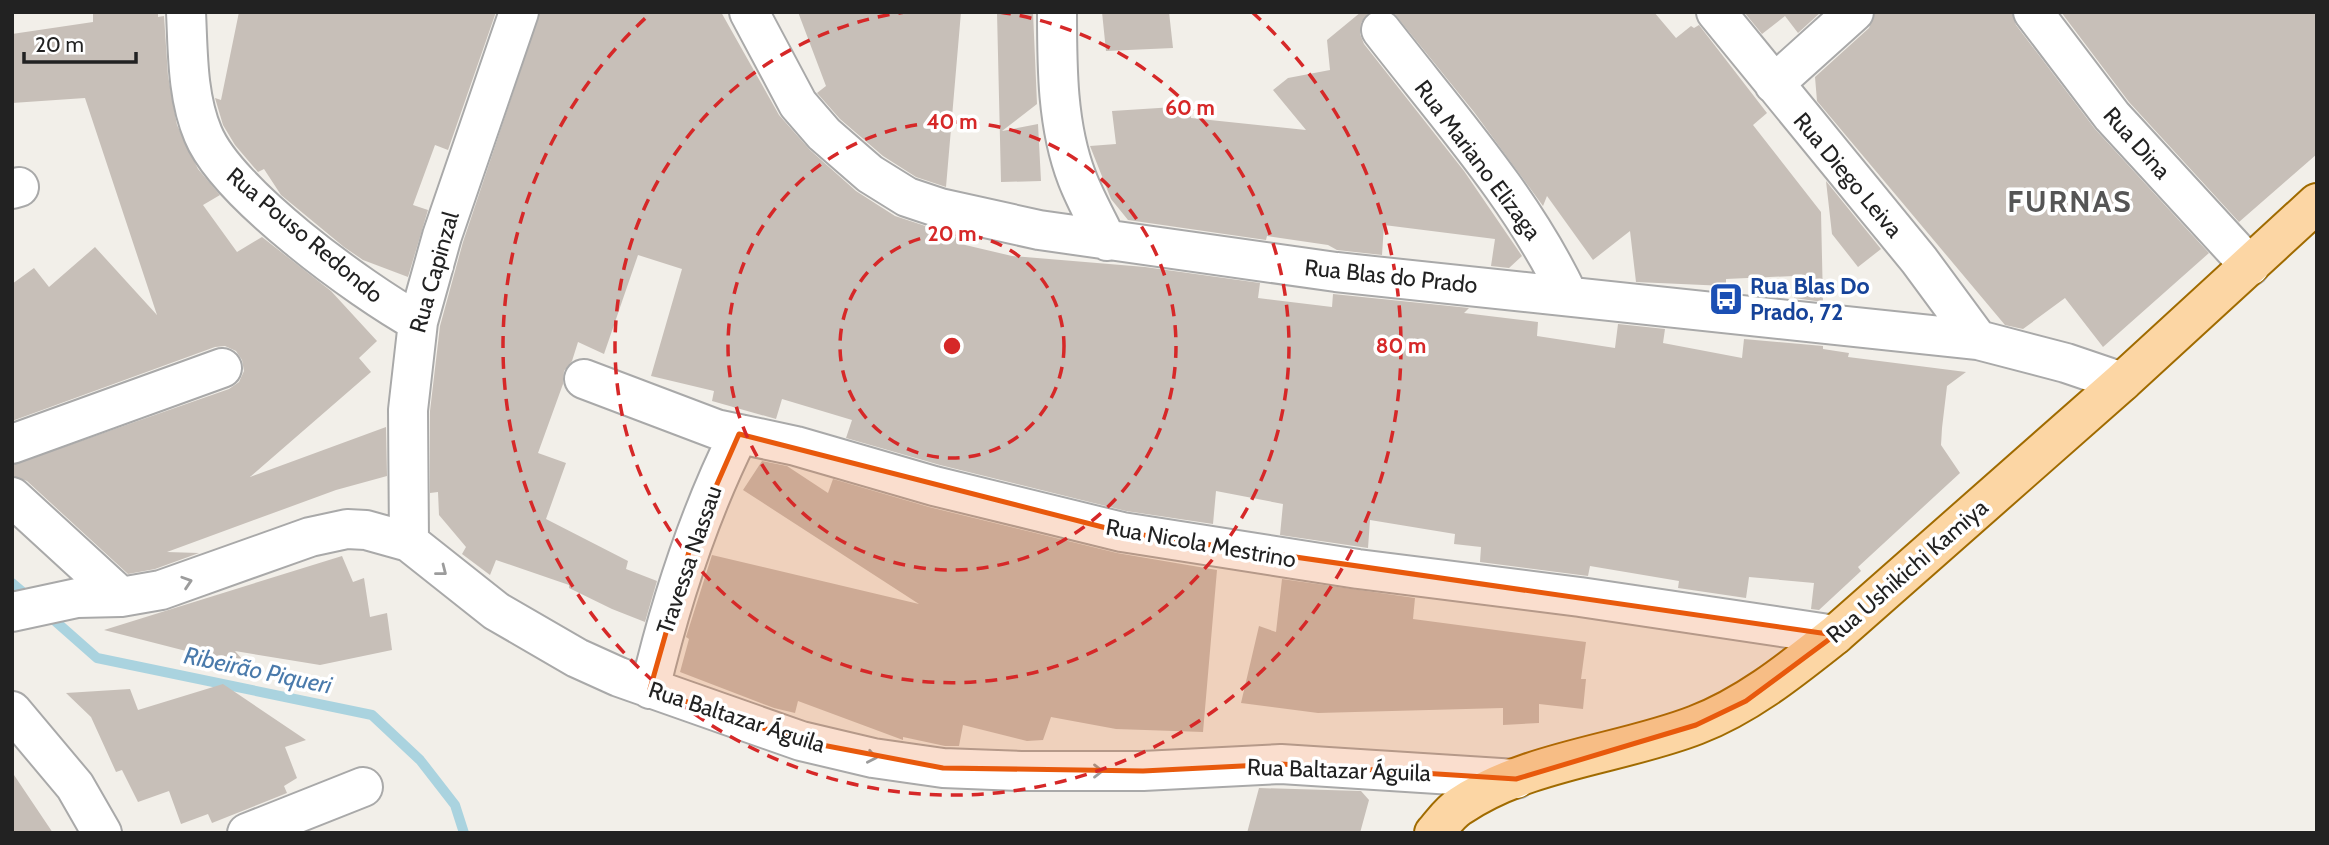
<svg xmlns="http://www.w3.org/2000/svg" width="2329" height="845" viewBox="0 0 2329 845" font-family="Cabin,sans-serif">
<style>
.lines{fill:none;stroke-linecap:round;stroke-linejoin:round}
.stream{stroke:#aad3df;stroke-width:10}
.building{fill:#c7bfb8}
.minor-casing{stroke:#a9a9a9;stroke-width:42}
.major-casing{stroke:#a06b00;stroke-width:42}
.minor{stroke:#fff;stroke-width:38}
.major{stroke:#fcd6a4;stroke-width:38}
.oneway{stroke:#9c9c9c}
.marked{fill:#e8590c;fill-opacity:0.2;stroke:#e8590c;stroke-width:5;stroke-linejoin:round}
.ring{fill:none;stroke:#d62828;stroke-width:3.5;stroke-dasharray:12 9}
.labels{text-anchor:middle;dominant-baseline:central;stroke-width:7;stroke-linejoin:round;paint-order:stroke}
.street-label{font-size:23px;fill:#222;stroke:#fff}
.transit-label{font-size:23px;font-weight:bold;fill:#164399;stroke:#fff;text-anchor:start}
.water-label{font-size:24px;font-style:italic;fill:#4a7aab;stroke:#fff}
.district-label{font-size:30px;font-weight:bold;letter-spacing:2px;fill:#555;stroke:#fff}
.centre{fill:#d62828;stroke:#fff;stroke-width:3.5}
.ring-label{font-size:21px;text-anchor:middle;font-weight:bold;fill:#d62828;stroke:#fff;stroke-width:7;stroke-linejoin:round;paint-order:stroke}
</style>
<rect width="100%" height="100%" fill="#f2efe9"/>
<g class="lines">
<path class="stream" d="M 12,583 L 31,599
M 46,613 L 97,658 L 372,715 L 420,760 L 455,805 L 464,833"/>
</g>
<path class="building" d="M 93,12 L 158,12 L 158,17 L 164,16 L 168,76 L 177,125 L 198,169 L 220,195 L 203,205 L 237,252 L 262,237 L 331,291 L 377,341 L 359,358 L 371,372 L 250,477 L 386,427 L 387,476 L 336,490 L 167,552 L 199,553 L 155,569 L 128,574 L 27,481 L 12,476 L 12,465 L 229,389 L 239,382 L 244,371 L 242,360 L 236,351 L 225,346 L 215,347 L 12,421 L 12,284 L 34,268 L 49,287 L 95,247 L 157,315 L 85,98 L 12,103 L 12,34 L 93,22 Z
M 239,12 L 496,12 L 448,150 L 435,145 L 413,205 L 428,210 L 408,277 L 363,260 L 344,247 L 281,195 L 264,169 L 258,172 L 235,145 L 223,125 L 215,98 L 221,100 Z
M 540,12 L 721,12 L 779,115 L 810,150 L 856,191 L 895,216 L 962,238 L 961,244 L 1012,256 L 1145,267 L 1260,283 L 1258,298 L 1332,307 L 1333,294 L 1469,308 L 1464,313 L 1538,322 L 1537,336 L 1615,348 L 1618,324 L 1665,329 L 1663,343 L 1742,358 L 1744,339 L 1823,346 L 1823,349 L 1849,353 L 1848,357 L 1966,372 L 1947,386 L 1942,428 L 1941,445 L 1960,473 L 1858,567 L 1861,571 L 1819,610 L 1811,609 L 1814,583 L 1749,577 L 1746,598 L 1678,588 L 1679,581 L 1590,566 L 1588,576 L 1480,562 L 1481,547 L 1454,544 L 1455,534 L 1370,520 L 1368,548 L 1280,535 L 1283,504 L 1216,491 L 1213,524 L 1126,511 L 940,465 L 846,438 L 852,420 L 782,399 L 776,419 L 712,401 L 714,391 L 651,376 L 682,269 L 638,255 L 604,354 L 578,342 L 572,361 L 564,371 L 563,384 L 538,453 L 566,463 L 546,519 L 628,561 L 626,569 L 657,581 L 645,622 L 612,609 L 569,588 L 569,585 L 496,560 L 490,575 L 462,554 L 466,547 L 439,515 L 438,492 L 430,493 L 430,411 L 440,326 L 463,242 Z
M 798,12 L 961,12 L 946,187 L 916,177 L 883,156 L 840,119 L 817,93 L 826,86 Z
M 997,12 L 1033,12 L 1037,104 L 1002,131 L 1038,124 L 1041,181 L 1001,182 Z
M 1102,12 L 1169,12 L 1173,48 L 1106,51 Z
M 1361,12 L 1369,12 L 1361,23 L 1360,34 L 1364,44 L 1464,171 L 1522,256 L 1509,268 L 1491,266 L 1495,239 L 1384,225 L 1382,255 L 1337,250 L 1328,245 L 1267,236 L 1266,240 L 1128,220 L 1111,199 L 1090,146 L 1116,144 L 1112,111 L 1190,106 L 1191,118 L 1306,130 L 1273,90 L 1288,78 L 1330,70 L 1327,40 Z
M 1393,12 L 1654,12 L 1676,38 L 1691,26 L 1694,28 L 1699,25 L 1767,113 L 1753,125 L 1821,212 L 1823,302 L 1794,298 L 1794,276 L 1726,279 L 1726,286 L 1636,282 L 1630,231 L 1593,260 L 1547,196 L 1543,206 L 1474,112 Z
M 1744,12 L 1821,12 L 1798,33 L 1785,16 L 1762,34 Z
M 1875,12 L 2012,12 L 2016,25 L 2095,129 L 2209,253 L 2103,347 L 2065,298 L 2023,329 L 2005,325 L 1817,101 L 1815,77 L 1869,28 Z
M 2061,12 L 2317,12 L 2317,154 L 2239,222 L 2129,102 Z
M 1826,181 L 1881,249 L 1858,267 L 1832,234 Z
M 762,461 L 787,466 L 828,493 L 833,479 L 929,507 L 1117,553 L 1217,570 L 1203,732 L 1116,729 L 1051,717 L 1043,740 L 1027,741 L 963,725 L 959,746 L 945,746 L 903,737 L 903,740 L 798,701 L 795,713 L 774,708 L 680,672 L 689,639 L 686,637 L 712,555 L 919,604 L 743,490 Z
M 342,556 L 353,582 L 364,578 L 370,617 L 387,613 L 392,650 L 320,665 L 235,651 L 242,659 L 190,652 L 104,630 Z
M 1282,579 L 1415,598 L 1413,619 L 1586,642 L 1581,679 L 1586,679 L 1583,709 L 1539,704 L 1539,723 L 1503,725 L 1503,708 L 1318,713 L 1241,703 L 1259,626 L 1276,632 Z
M 223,684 L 306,740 L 285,747 L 297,778 L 284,786 L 287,793 L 212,823 L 208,814 L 181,824 L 169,791 L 138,802 L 122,770 L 116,772 L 91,717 L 66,693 L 130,689 L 138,710 Z
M 12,772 L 53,833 L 12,833 Z
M 1259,788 L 1361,791 L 1369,800 L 1360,833 L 1247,833 Z"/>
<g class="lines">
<g class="minor-casing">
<path id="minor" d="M 186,12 C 188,52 187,96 203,134 C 227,193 360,290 418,322
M 749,12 L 798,104 L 824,134 L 870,174 L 907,197 L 940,208 L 1039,230 L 1336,272 L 1978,340 L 2066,363 L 2122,382
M 1057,12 C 1057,67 1057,126 1077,178 C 1085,199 1097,220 1107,241
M 1716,12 L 1919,260 L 1978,340
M 2033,12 L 2112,116 L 2250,266
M 1381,30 C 1446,114 1522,198 1568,295
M 1774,84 L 1854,12
M 12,189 L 19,187
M 584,379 L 716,429 L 796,446 L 934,486 L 1122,532 L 1358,569 L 1580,597 L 1835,635
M 12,444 L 222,368
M 12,497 L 121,597
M 409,542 L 408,410 L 418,322 L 442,236 L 519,12
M 12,612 L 77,598 L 121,597 L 161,590 L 310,537 L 347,529 L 366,530 L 409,542 L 496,611 L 577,658 L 619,677 L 801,741 L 873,758 L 943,768 L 1021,771 L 1143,771 L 1281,764 L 1516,779
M 650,689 C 671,600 698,516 739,434
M 12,711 L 75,786 L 102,833
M 247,833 L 363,787"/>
</g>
<g class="major-casing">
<path id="major" d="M 1434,833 C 1442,824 1450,812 1460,806 C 1528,760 1622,754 1696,725 C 1748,705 1792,669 1835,635 L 2122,382 L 2317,203"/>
</g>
<use href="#minor" class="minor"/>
<use href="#major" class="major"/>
</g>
<defs><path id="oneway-chevron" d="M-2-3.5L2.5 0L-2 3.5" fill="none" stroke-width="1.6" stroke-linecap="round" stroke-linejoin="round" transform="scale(1.75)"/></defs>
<g class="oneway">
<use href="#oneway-chevron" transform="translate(442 571) rotate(38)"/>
<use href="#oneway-chevron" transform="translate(187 582) rotate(-18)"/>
<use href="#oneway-chevron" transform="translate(872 757) rotate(11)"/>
<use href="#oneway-chevron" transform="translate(1098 771)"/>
</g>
<path class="marked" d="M 739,434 L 1122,532 L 1835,635 L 1746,701 L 1696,725 L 1516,779 L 1281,764 L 1143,771 L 943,768 L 801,741 L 650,689 L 692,541 Z"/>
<g class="ring">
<circle cx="952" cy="346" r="112"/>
<circle cx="952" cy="346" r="224"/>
<path d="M999 12A337 337 0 1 1 905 12"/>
<path d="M1252 12A449 449 0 1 1 652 12"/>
</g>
<defs>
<g id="bus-square" transform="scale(1.75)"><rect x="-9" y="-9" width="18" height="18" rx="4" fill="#1a4fb4" stroke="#fff"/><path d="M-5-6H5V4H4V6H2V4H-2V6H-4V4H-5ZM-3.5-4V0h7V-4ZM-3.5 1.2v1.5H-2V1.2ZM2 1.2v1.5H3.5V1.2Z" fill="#fff"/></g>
</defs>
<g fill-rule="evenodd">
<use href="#bus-square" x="1726" y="299"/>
</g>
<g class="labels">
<g class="street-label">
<text transform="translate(2137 143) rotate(48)">Rua Dina</text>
<text transform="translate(1478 160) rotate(53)">Rua Mariano Elizaga</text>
<text transform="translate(1848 175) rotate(50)">Rua Diego Leiva</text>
<text transform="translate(305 235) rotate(40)">Rua Pouso Redondo</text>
<text transform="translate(434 272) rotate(-74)">Rua Capinzal</text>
<text transform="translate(1391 276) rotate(6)">Rua Blas do Prado</text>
<text transform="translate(1201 543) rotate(10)">Rua Nicola Mestrino</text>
<text transform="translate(689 560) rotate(-71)">Travessa Nassau</text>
<text transform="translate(1907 571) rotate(-41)">Rua Ushikichi Kamiya</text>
<text transform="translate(737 717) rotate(18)">Rua Baltazar Águila</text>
<text transform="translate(1339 770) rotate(2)">Rua Baltazar Águila</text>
</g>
<g class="transit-label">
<text x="1750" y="286">Rua Blas Do<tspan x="1750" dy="26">Prado, 72</tspan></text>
</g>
<g class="water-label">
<text transform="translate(258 670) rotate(12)">Ribeirão Piqueri</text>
</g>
<g class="district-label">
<text x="2070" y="201">FURNAS</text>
</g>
</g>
<circle cx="952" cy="346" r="10" class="centre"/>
<g class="ring-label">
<text x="1190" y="115">60 m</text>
<text x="952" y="129">40 m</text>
<text x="952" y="241">20 m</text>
<text x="1401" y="353">80 m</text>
</g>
<rect width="2329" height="845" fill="none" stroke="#222222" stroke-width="28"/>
<path d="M24 52v10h112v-10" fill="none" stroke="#222222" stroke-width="3.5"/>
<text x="35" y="52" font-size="21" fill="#222222" stroke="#ffffff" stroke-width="5" paint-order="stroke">20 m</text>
</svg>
